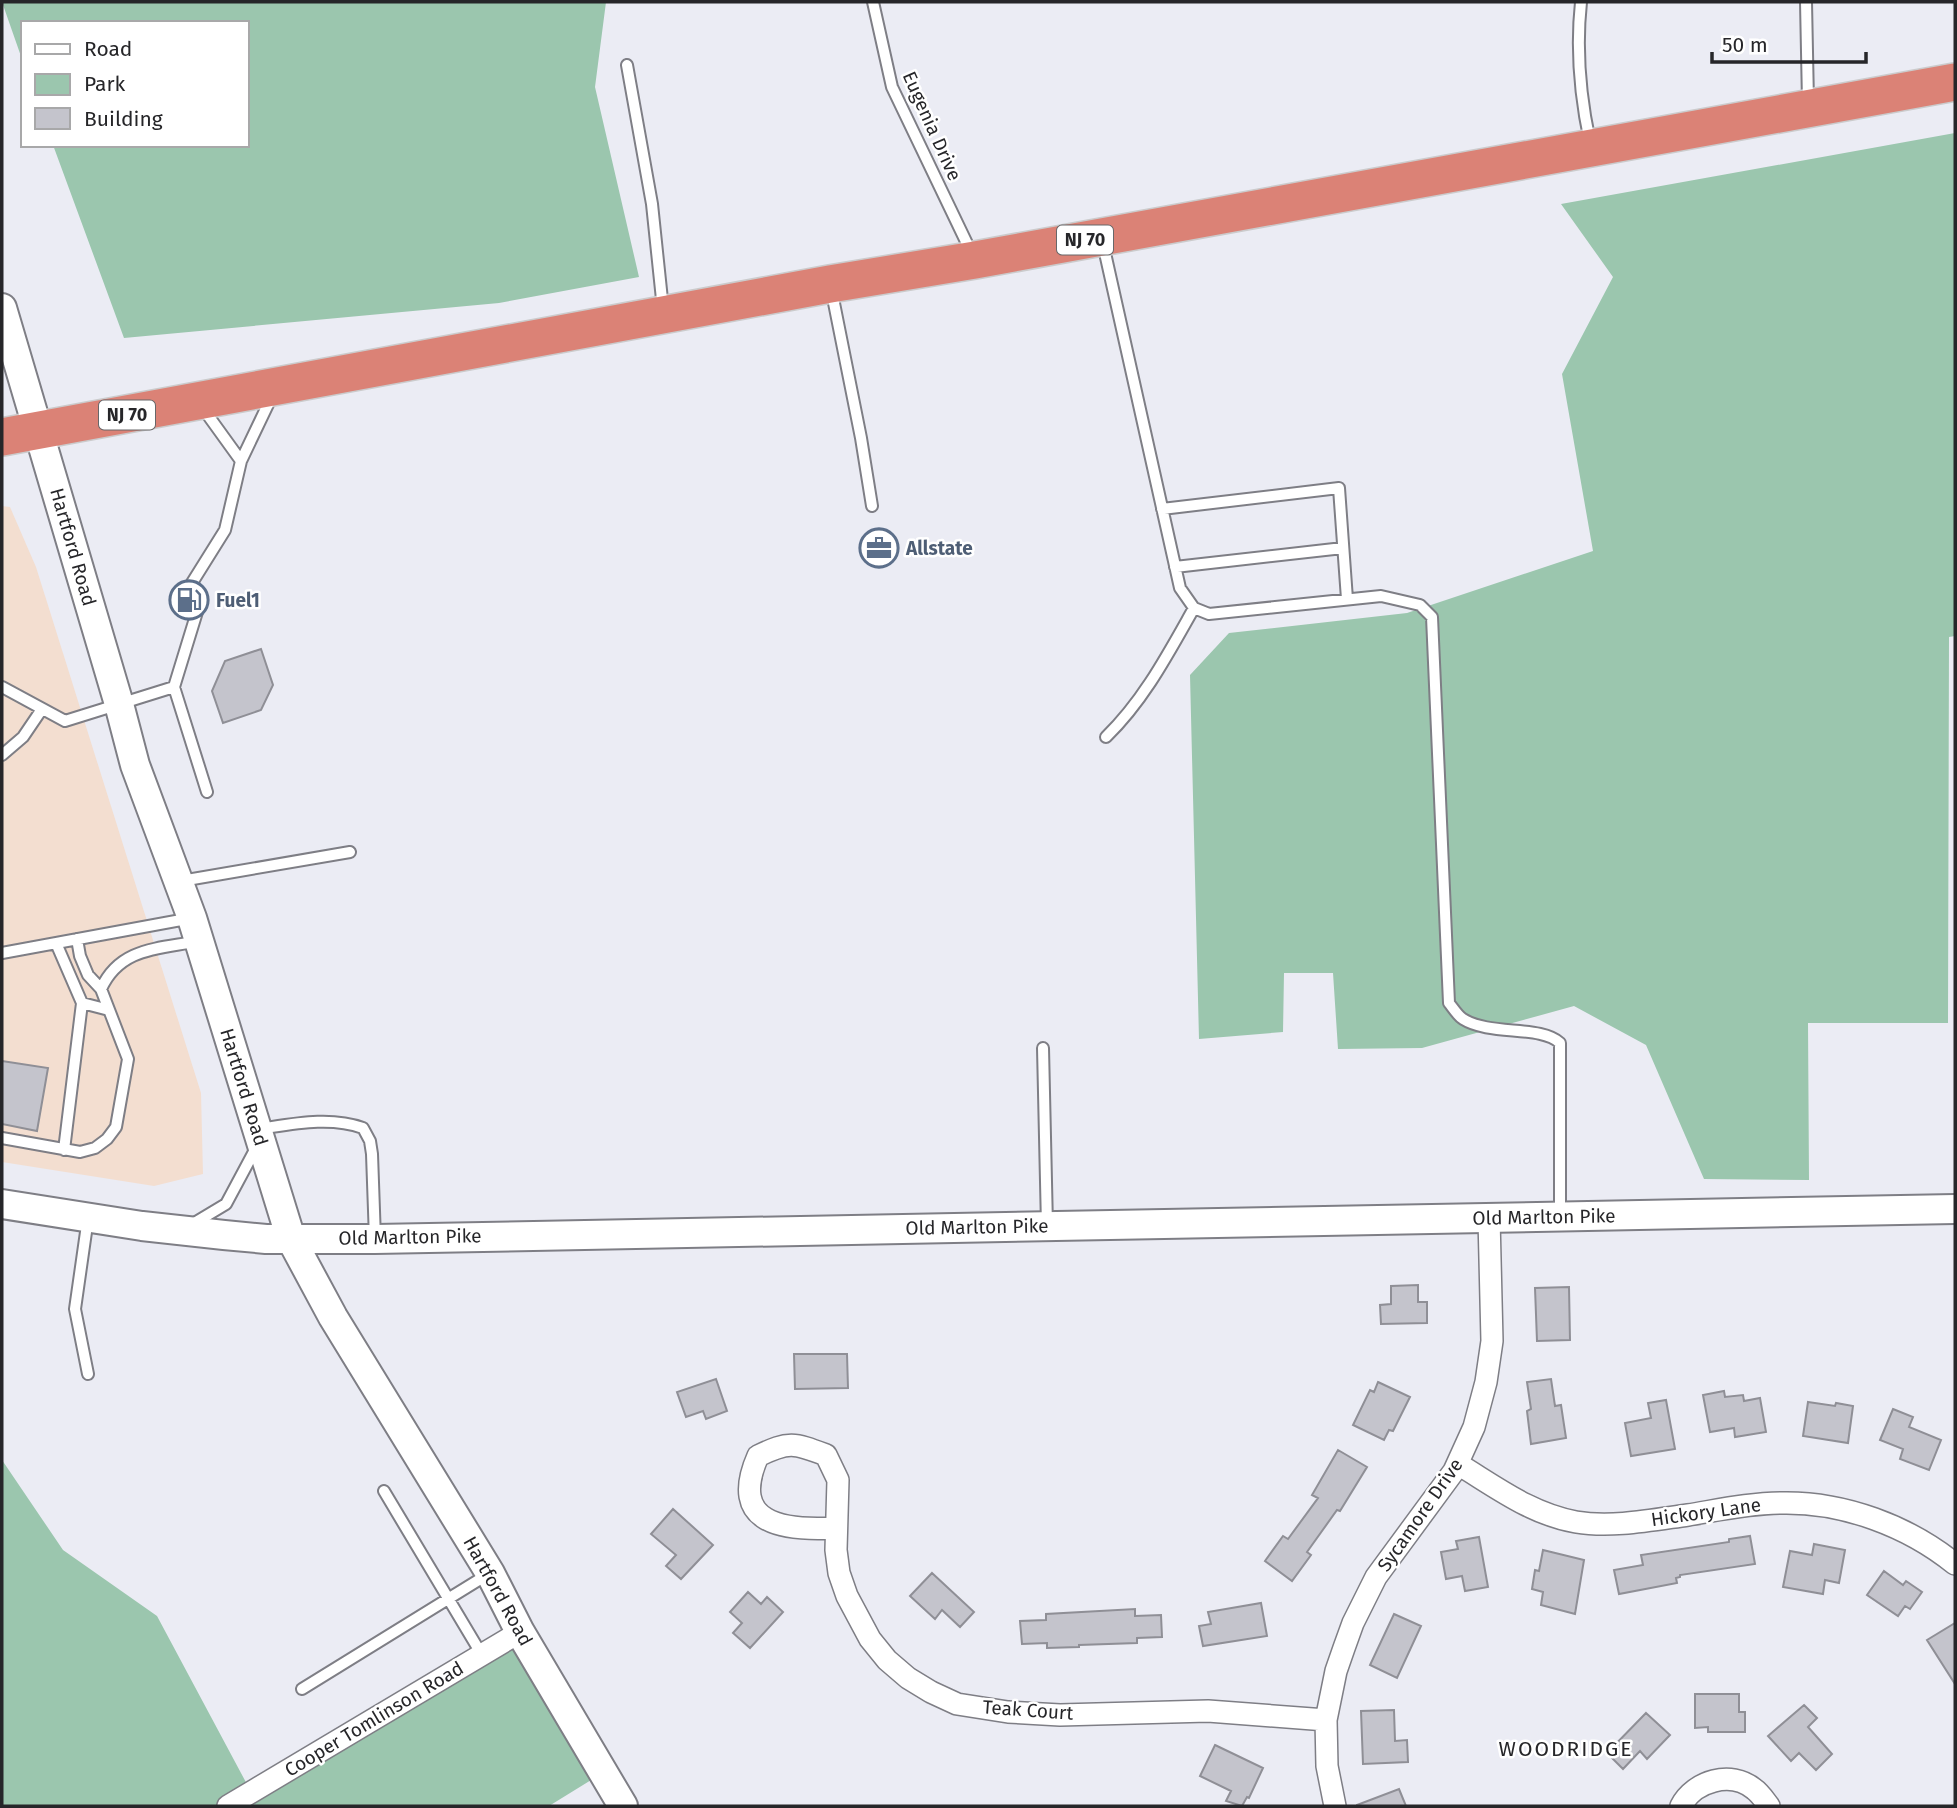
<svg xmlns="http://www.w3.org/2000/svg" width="1957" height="1808" viewBox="0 0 1957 1808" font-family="'Fira Sans',sans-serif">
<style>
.commercial{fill:#f3ded0}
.green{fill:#9bc6ae}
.building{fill:#c4c4cc;stroke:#8f8f96;stroke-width:2}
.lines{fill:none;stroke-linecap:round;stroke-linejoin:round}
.service-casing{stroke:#7e7e85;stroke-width:14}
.minor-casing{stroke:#7e7e85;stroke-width:24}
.tertiary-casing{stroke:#7e7e85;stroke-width:32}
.trunk-casing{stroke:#cbcbcc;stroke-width:40}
.service{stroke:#fff;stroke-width:10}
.minor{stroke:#fff;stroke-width:21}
.tertiary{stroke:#fff;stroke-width:28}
.trunk{stroke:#db8276;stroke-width:37}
.labels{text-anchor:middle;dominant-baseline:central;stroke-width:5;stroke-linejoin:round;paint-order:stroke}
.shield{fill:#fff;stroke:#676769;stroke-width:2}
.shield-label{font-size:18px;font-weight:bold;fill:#262629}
.street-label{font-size:19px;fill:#262629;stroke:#fff}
.service-label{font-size:19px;font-weight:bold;fill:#4e5e75;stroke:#fff;text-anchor:start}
.neighbourhood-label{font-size:21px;letter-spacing:2px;fill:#262629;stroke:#fff}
</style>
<rect width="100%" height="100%" fill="#ebecf4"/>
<path class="commercial" d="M 2,506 L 10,507 L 36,567 L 201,1093 L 203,1174 L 154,1186 L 2,1162 Z"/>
<path class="green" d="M 2,2 L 606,2 L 595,87 L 639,277 L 499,303 L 124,338 L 53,145 L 247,145 L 247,23 L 23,23 L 23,62 Z
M 1955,133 L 1955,636 L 1949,637 L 1948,1023 L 1808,1023 L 1809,1180 L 1704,1179 L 1646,1045 L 1574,1006 L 1422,1048 L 1338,1049 L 1333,973 L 1284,973 L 1283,1032 L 1199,1039 L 1190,675 L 1229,633 L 1407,613 L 1593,551 L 1562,374 L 1613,277 L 1561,204 Z
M 2,1460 L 63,1550 L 157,1616 L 249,1788 L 520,1644 L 596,1777 L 549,1806 L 2,1806 Z"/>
<path class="building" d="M 261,649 L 273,685 L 261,710 L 223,723 L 212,691 L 225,661 Z
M 2,1061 L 48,1068 L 37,1131 L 2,1124 Z
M 1418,1285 L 1418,1302 L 1427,1302 L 1427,1323 L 1381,1324 L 1380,1305 L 1391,1304 L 1391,1286 Z
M 1569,1287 L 1570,1340 L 1537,1341 L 1535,1288 Z
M 794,1354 L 847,1354 L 848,1388 L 795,1389 Z
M 716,1379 L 727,1411 L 706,1419 L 703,1411 L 686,1417 L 677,1392 Z
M 1551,1379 L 1555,1406 L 1561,1405 L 1566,1438 L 1531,1444 L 1527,1411 L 1531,1409 L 1527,1382 Z
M 1378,1382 L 1410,1397 L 1393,1431 L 1389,1430 L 1384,1440 L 1353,1425 L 1370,1390 L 1374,1392 Z
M 1724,1391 L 1725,1397 L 1743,1395 L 1744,1401 L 1760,1398 L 1766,1432 L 1735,1437 L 1734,1428 L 1710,1432 L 1703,1395 Z
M 1666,1400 L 1675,1449 L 1631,1456 L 1625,1423 L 1651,1418 L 1648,1403 Z
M 1808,1402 L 1835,1406 L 1836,1403 L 1853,1406 L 1848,1443 L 1803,1436 Z
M 1893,1409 L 1913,1417 L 1909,1427 L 1941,1440 L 1929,1470 L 1900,1459 L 1903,1449 L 1880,1440 Z
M 1338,1450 L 1367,1467 L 1340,1511 L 1337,1510 L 1307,1552 L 1311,1555 L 1292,1581 L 1265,1561 L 1283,1536 L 1288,1539 L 1318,1498 L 1312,1495 Z
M 673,1509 L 713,1545 L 681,1579 L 666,1566 L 676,1555 L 651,1534 Z
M 1750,1536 L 1755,1564 L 1680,1575 L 1680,1577 L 1676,1578 L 1677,1583 L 1619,1594 L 1614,1570 L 1643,1565 L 1641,1555 L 1729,1542 L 1729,1539 Z
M 1479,1537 L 1488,1587 L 1465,1591 L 1462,1576 L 1446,1579 L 1441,1552 L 1458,1549 L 1456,1541 Z
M 1814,1544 L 1845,1550 L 1839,1583 L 1825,1580 L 1823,1594 L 1783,1587 L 1790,1551 L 1812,1555 Z
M 1543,1550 L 1584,1560 L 1575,1614 L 1541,1605 L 1543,1592 L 1532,1589 L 1535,1570 L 1539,1571 Z
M 1884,1571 L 1903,1585 L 1906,1581 L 1922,1592 L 1910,1609 L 1905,1606 L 1898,1616 L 1867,1595 Z
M 932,1573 L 974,1612 L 960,1627 L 942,1610 L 935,1619 L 910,1596 Z
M 748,1592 L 761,1604 L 767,1597 L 783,1612 L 750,1648 L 733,1633 L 742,1623 L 730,1612 Z
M 1261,1603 L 1267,1636 L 1203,1646 L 1199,1626 L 1211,1624 L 1208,1612 Z
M 1135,1609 L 1135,1616 L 1161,1615 L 1162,1637 L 1137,1638 L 1137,1643 L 1079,1645 L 1079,1647 L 1047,1648 L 1047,1643 L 1022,1644 L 1020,1621 L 1046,1620 L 1046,1614 Z
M 1394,1614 L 1421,1626 L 1397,1678 L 1370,1665 Z
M 1955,1623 L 1955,1684 L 1927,1640 Z
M 1695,1694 L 1739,1694 L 1739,1712 L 1745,1712 L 1745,1732 L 1708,1732 L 1708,1727 L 1695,1728 Z
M 1804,1705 L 1817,1718 L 1808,1727 L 1832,1754 L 1816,1770 L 1799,1753 L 1791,1761 L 1768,1736 Z
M 1394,1710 L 1395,1741 L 1407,1740 L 1408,1762 L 1363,1764 L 1361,1711 Z
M 1646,1713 L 1670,1735 L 1647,1759 L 1640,1751 L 1623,1769 L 1607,1753 Z
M 1215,1745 L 1263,1768 L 1249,1798 L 1247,1797 L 1242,1806 L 1226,1801 L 1231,1791 L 1200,1776 Z
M 1399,1789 L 1406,1806 L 1357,1806 L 1357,1805 Z"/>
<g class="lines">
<g class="service-casing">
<path id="service" d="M 873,2 L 892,87 L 972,254
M 1581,2 C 1576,49 1580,96 1590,142
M 1806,2 L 1808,102
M 627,65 L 652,204 L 663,309
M 1103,244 L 1180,588 L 1194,608 L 1209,614 L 1381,596 L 1420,605 L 1432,617 L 1449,1003 C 1453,1008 1458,1016 1463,1019 C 1490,1036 1541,1025 1560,1043 L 1560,1216
M 831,288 L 861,438 L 872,506
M 202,407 L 241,461
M 1162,509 L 1339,488 L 1347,599
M 1175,567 L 1343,548
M 190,586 L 225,530 L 241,461 L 272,396
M 197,612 L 174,687 L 207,792
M 2,687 L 65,721 L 174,687
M 1106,737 C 1144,700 1168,654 1194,608
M 2,755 L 23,737 L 42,709
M 181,881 L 350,852
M 56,943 L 82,1003 L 64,1150
M 2,953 L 192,918
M 101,989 C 120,947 159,949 199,941
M 82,1003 L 109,1010
M 1043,1048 L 1047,1226
M 259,1129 C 293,1124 330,1116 363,1128 L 370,1141 L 372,1154 L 375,1239
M 2,1138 L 80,1152 L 95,1148 L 107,1139 L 116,1127 L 128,1059 L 101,989 L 88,975 L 80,956 L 77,939
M 191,1225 L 226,1204 L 257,1146
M 88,1374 L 75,1309 L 88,1218
M 384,1491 L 482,1655
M 302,1689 L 490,1573"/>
</g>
<g class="minor-casing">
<path id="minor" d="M 1458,1464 C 1496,1487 1531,1514 1576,1522 C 1612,1528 1652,1520 1688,1515 C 1719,1510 1751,1503 1783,1503 C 1844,1502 1908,1526 1955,1564
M 835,1528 C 783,1531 728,1524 758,1456 C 789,1441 794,1443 826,1455 L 838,1480 L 836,1550 L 839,1573 L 847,1596 L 870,1639 L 887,1660 L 908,1678 L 931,1692 L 957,1704 L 1008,1712 L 1060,1715 L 1208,1711 L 1326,1720
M 228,1806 L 520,1632
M 1335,1806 L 1327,1766 L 1326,1720 L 1336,1671 L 1344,1648 L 1353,1623 L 1376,1577 L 1454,1471 L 1474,1427 L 1486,1382 L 1492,1341 L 1489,1218
M 1681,1806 C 1694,1781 1731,1770 1754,1789 C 1760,1793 1765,1801 1769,1806"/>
</g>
<g class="tertiary-casing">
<path id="tertiary" d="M 2,308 L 119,704 L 135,765 L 192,918 L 291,1239 L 333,1317 L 490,1573 L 520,1632 L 623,1806
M 2,1204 L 142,1226 L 224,1235 L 266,1239 L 375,1239 L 1955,1209"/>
</g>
<g class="trunk-casing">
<path id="trunk" d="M 2,437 L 830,284 L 975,260 L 1955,82"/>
</g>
<use href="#service" class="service"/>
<use href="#minor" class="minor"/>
<use href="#tertiary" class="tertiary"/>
<use href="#trunk" class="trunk"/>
</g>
<defs>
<g id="office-ring" transform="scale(2.0125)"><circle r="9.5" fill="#fff" stroke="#5c6f8a" stroke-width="1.5"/><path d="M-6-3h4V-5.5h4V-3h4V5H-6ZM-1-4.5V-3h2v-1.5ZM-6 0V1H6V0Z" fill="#5c6f8a"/></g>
<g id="fuel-ring" transform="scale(2.0125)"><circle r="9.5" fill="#fff" stroke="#5c6f8a" stroke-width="1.5"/><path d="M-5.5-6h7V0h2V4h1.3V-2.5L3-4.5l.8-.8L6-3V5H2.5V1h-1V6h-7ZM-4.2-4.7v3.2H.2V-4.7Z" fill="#5c6f8a"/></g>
</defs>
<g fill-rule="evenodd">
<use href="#office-ring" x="879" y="548"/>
<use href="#fuel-ring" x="189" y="600"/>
</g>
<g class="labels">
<g class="shield">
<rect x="1057" y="225.5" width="56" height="29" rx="5"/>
<rect x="99" y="400.5" width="56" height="29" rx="5"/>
</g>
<g class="shield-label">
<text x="1085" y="240">NJ 70</text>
<text x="127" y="415">NJ 70</text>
</g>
<g class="street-label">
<text transform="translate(932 126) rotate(66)">Eugenia Drive</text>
<text transform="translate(73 547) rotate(74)">Hartford Road</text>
<text transform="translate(244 1087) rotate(73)">Hartford Road</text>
<text transform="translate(1544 1217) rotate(-1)">Old Marlton Pike</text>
<text transform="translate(977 1227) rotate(-1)">Old Marlton Pike</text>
<text transform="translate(410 1237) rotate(-1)">Old Marlton Pike</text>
<text transform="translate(1706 1512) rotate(-8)">Hickory Lane</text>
<text transform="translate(1420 1515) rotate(-55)">Sycamore Drive</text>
<text transform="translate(498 1591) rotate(61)">Hartford Road</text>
<text transform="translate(1028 1710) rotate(4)">Teak Court</text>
<text transform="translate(374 1719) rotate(-31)">Cooper Tomlinson Road</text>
</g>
<g class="service-label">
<text x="906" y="548">Allstate</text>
<text x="216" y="600">Fuel1</text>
</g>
<g class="neighbourhood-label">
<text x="1566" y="1749">WOODRIDGE</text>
</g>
</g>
<rect width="1957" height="1808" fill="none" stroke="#262629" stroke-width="7"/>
<rect x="21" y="21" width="228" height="126" fill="#ffffff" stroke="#a8a8a9" stroke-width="2"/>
<rect x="35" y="44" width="35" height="10" fill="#ffffff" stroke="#a8a8a9" stroke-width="2"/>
<text x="84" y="56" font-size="21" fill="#262629">Road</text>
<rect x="35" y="74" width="35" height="21" fill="#9bc6ae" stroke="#a8a8a9" stroke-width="2"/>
<text x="84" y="91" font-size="21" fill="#262629">Park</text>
<rect x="35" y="108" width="35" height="21" fill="#c4c4cc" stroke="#a8a8a9" stroke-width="2"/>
<text x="84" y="126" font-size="21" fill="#262629">Building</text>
<path d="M1712 52v10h154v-10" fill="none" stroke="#262629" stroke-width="3.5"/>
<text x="1722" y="52" font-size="21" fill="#262629" stroke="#ffffff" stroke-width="5" paint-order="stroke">50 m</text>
</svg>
